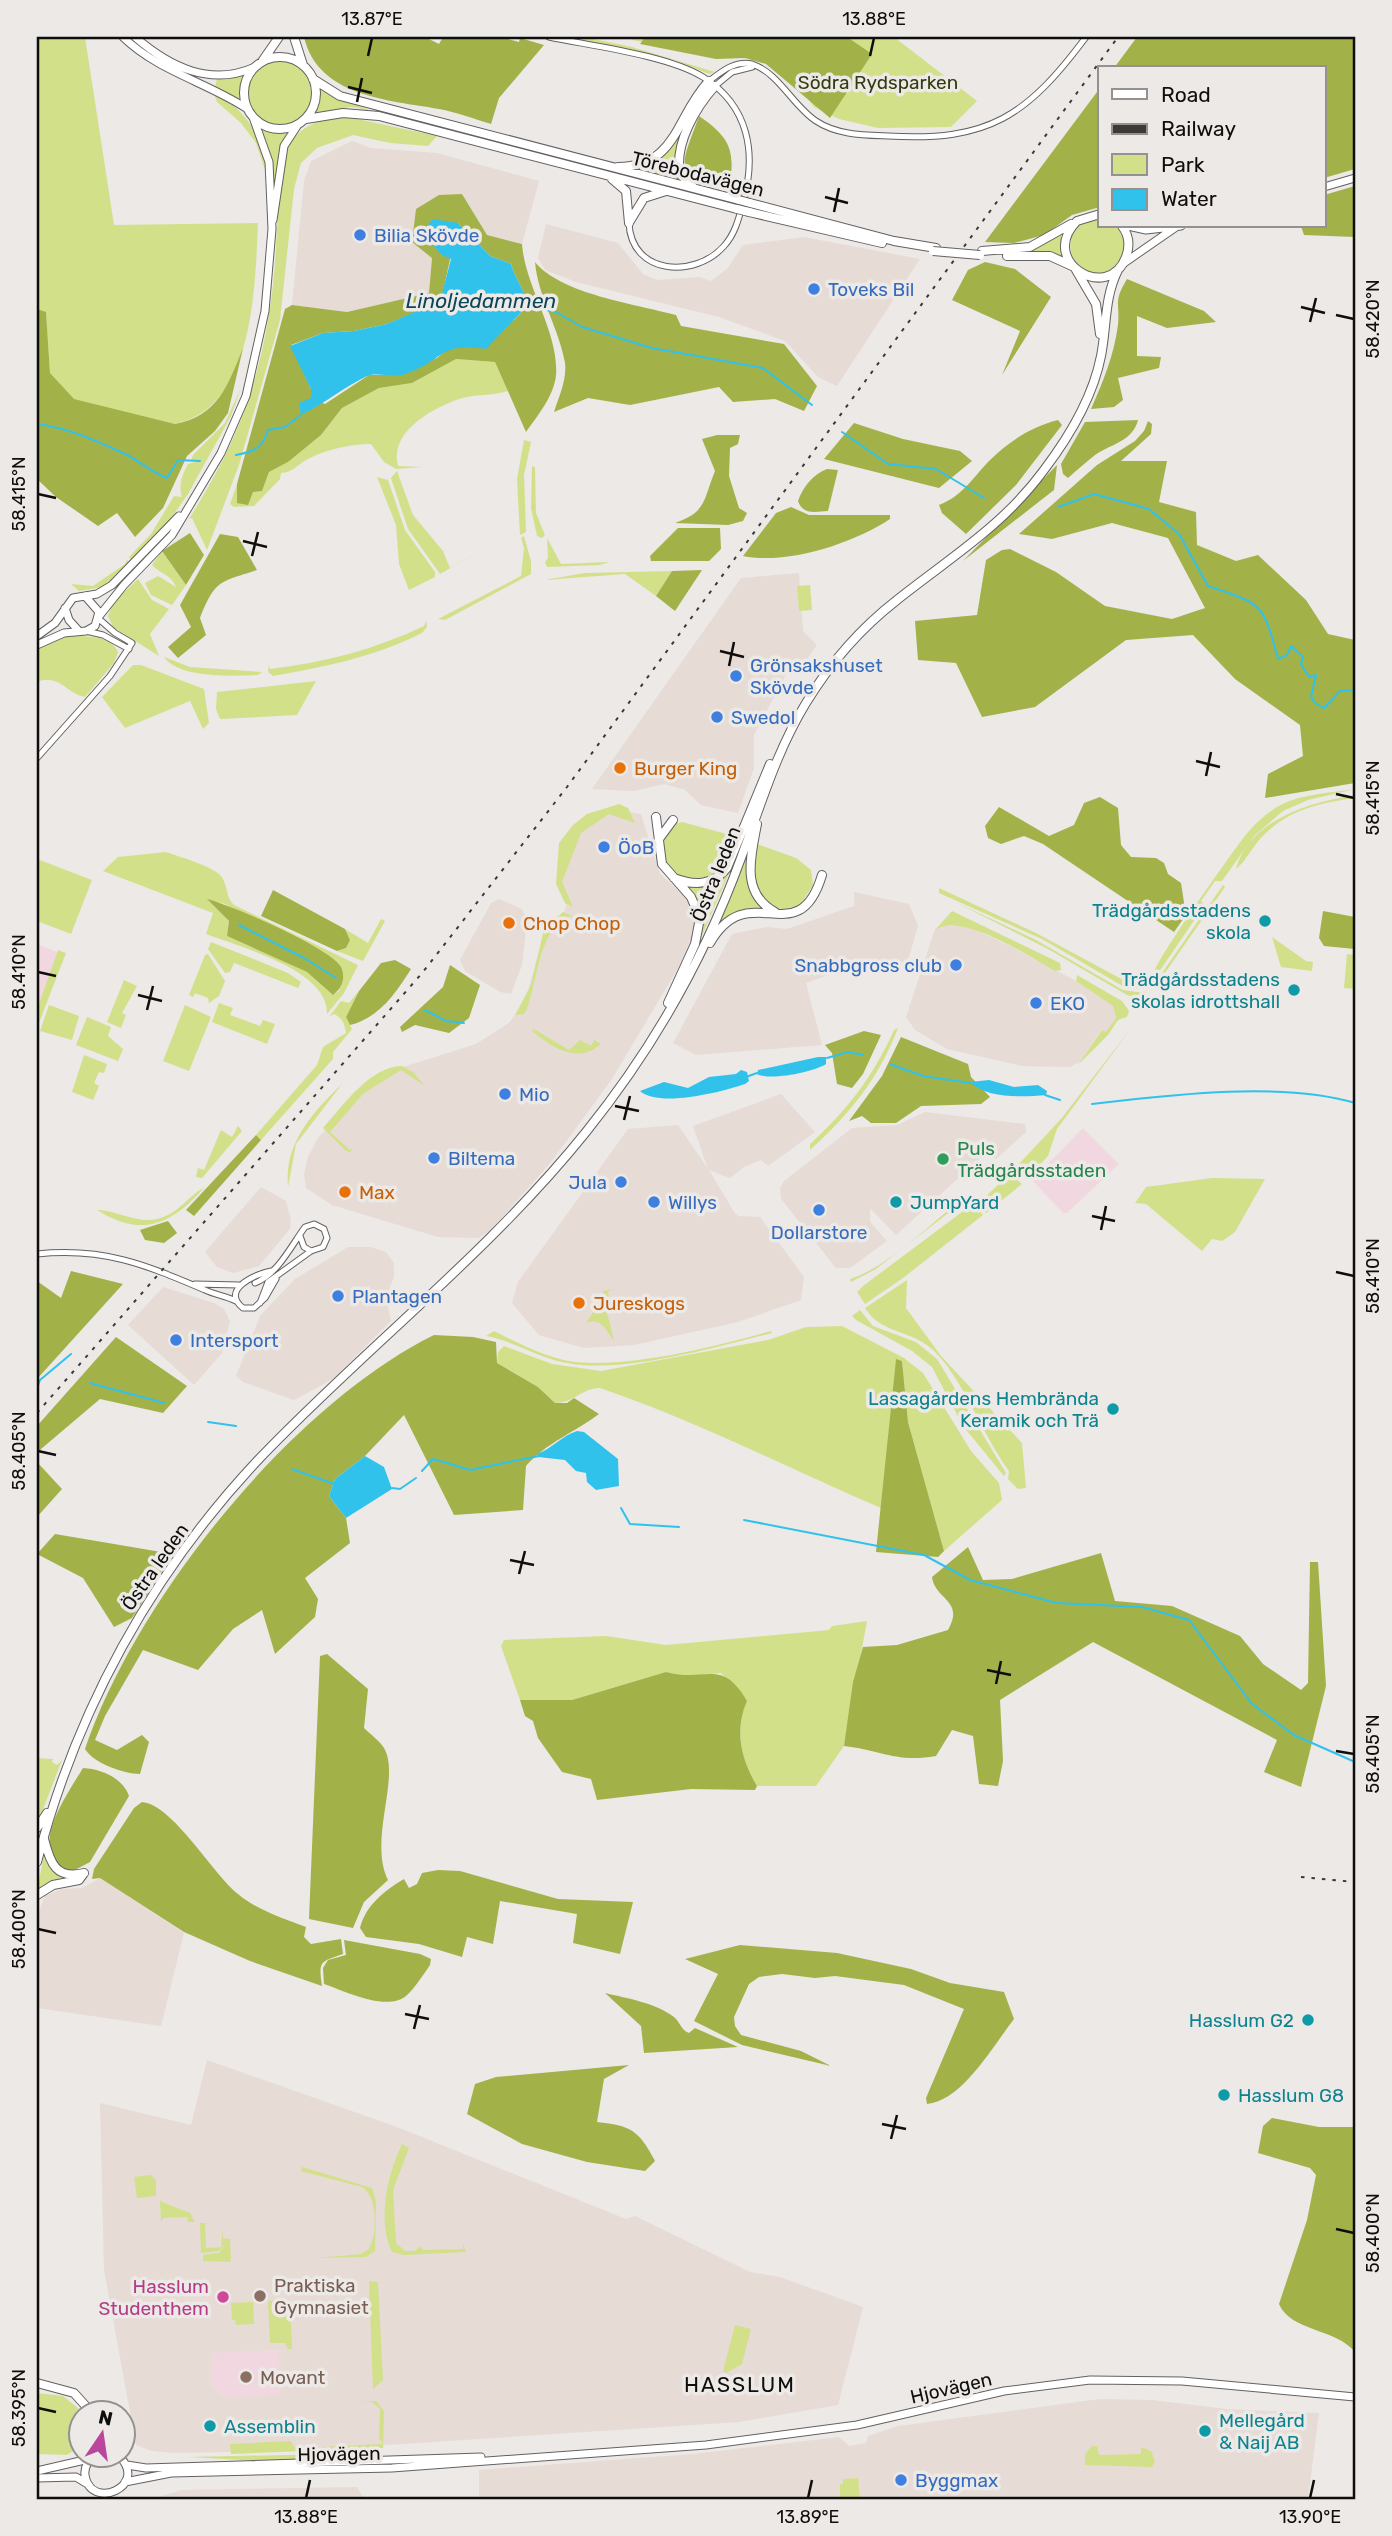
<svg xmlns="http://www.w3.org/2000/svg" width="1392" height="2536" viewBox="0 0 1392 2536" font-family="Rubik,sans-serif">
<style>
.built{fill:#e6dbd5}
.education{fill:#f1d8e0}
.green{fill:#d3e08a;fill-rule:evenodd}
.forest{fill:#a3b149;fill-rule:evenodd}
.water{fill:#31c2ec}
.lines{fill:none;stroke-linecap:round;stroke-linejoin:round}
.stream{stroke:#31c2ec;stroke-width:2}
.minor-casing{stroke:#646160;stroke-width:7}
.major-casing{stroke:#646160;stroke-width:9}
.highway-casing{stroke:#646160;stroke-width:10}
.minor{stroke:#fff;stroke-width:5}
.major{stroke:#fff;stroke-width:7}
.highway{stroke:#fff;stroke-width:8}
.rail{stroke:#3b3a39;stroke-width:2;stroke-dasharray:3.5 7;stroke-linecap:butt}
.highway-bridge-casing{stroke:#646160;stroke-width:10;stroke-linecap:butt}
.highway-bridge{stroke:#fff;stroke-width:8}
.ticks{fill:none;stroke:#0f0e0d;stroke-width:2.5}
.shop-dot{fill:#3f7fe0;stroke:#ece9e7;stroke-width:2.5}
.food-dot{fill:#e8710a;stroke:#ece9e7;stroke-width:2.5}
.culture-dot{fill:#0f9aa8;stroke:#ece9e7;stroke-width:2.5}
.leisure-dot{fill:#2e9e5b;stroke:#ece9e7;stroke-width:2.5}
.education-dot{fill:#8d6e63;stroke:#ece9e7;stroke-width:2.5}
.hotel-dot{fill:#d1479c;stroke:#ece9e7;stroke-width:2.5}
.labels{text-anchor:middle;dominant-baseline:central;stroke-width:7;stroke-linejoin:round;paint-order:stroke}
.park-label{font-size:19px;fill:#353b0f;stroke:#ece9e7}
.street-label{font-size:19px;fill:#0f0e0d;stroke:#ece9e7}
.shop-label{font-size:19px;fill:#366cbe;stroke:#ece9e7;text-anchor:start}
.food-label{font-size:19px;fill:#c56008;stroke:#ece9e7;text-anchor:start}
.culture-label{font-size:19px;fill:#0d838f;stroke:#ece9e7;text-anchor:end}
.leisure-label{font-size:19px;fill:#27864d;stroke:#ece9e7;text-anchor:start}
.education-label{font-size:19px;fill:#785e54;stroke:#ece9e7;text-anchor:start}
.hotel-label{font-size:19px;fill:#b23c85;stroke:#ece9e7;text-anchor:end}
.water-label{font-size:21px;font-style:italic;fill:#094657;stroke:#ece9e7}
.neighbourhood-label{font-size:21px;letter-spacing:2px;fill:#0f0e0d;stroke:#ece9e7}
.neatline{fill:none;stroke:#0f0e0d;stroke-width:2.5}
.ticks-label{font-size:18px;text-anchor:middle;fill:#0f0e0d}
</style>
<rect width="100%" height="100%" fill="#ece9e7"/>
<path class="built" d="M 352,141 L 371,148 L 437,153 L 539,181 L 522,244 L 487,235 L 462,194 L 432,258 L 429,293 L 347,312 L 292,305 L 304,181 L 311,161 Z
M 546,224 L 618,243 L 643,274 L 657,280 L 700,277 L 711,281 L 727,269 L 743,245 L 804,237 L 920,259 L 837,386 L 818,377 L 785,341 L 719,317 L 576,282 L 545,270 L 538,258 Z
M 799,573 L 803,631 L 817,645 L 802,666 L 792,663 L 754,735 L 754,768 L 738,813 L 701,805 L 685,790 L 664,784 L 634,791 L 592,789 L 741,578 Z
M 616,810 L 641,814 L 660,874 L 684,895 L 696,915 L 694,933 L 677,970 L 612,1079 L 551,1162 L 490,1231 L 478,1238 L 438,1237 L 332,1205 L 306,1188 L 304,1174 L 308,1157 L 318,1138 L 361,1090 L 397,1069 L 476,1044 L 509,1023 L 525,1001 L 544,933 L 564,914 L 567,901 L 559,878 L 583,827 Z
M 854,892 L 909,904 L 918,926 L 909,957 L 901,963 L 848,968 L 806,983 L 822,1045 L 696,1055 L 673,1043 L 732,934 L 767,927 L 787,929 L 854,906 Z
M 499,899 L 522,909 L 527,921 L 522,965 L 511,994 L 500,992 L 465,971 L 460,960 L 491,903 Z
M 940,926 L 967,926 L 1010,946 L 1076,981 L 1113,1006 L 1116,1018 L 1106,1033 L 1101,1030 L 1081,1061 L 1070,1067 L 1022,1066 L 947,1049 L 915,1030 L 906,1017 L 935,929 Z
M 781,1094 L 815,1132 L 768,1166 L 761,1160 L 744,1167 L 730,1178 L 709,1170 L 734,1212 L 738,1216 L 760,1217 L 790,1258 L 804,1277 L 801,1300 L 738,1322 L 634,1345 L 584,1348 L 539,1335 L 512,1303 L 518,1282 L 628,1129 L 678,1125 L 708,1169 L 693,1126 Z
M 925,1112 L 1025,1124 L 1026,1132 L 996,1159 L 987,1152 L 896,1235 L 870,1208 L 870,1222 L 887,1241 L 850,1268 L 836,1268 L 781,1199 L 780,1188 L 784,1181 L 852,1128 L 897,1125 Z
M 261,1187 L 286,1201 L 291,1220 L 290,1229 L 259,1266 L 233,1273 L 217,1267 L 205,1252 Z
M 348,1247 L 371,1247 L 386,1252 L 394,1263 L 394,1277 L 386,1297 L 391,1321 L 333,1379 L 294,1400 L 243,1382 L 236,1376 L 260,1316 L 295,1279 Z
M 163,1287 L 214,1303 L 224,1309 L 230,1321 L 222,1353 L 194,1385 L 128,1325 Z
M 100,1878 L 184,1933 L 161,2026 L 37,2008 L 37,1917 L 45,1896 L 62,1889 L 82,1888 Z
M 207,2060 L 397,2127 L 626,2219 L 635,2216 L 750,2272 L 780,2277 L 863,2307 L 838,2405 L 739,2422 L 293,2451 L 174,2453 L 152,2451 L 136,2445 L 104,2270 L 100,2103 L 191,2125 Z
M 1100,2399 L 1152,2400 L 1227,2409 L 1319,2413 L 1308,2499 L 479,2499 L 479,2470 L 693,2454 L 839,2437 L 849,2446 L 866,2443 L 868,2436 L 898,2426 Z
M 357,2487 L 364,2499 L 153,2499 L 181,2490 Z"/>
<path class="education" d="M 37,944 L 59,953 L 37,1009 Z
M 1083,1128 L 1119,1164 L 1067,1213 L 1063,1213 L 1032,1180 Z
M 279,2350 L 280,2395 L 224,2397 L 212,2387 L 211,2353 Z"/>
<path class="green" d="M 37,37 L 85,37 L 114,225 L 258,223 C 255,288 254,408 175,424 L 74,400 L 50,373 L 46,313 L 37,309 Z
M 567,37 L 584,37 L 632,47 L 715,72 L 709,74 L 674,60 Z
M 635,37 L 894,37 L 977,101 L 951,127 L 878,128 L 839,119 L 814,107 L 792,78 L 754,55 L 724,56 L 632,40 Z
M247 93a33 33 0 1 1 66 0a33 33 0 1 1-66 0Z
M 244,74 L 240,100 L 215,87 L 217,79 Z
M 320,87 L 333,97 L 370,110 L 350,107 L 315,114 Z
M 213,91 C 245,109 265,138 267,176 L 256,143 L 241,123 L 217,102 Z
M 688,115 L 679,177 L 683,183 L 634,169 L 660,157 Z
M 343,116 L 437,136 L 428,146 L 390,143 L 353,135 L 317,148 L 301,163 L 294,189 L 280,320 L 239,465 L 207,550 L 192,518 L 189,519 C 239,440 262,378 273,285 C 278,240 276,190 288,146 C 302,125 318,120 343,116 Z
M 261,127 L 287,133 L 279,149 L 274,205 L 272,159 Z
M 1100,217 L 1100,226 L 1118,226 C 1152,273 1057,302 1072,230 L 1088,218 Z
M 1061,234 L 1062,257 L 1027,253 L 1027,251 Z
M 456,359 L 495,362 L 508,391 C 492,396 475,394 459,399 C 431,409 389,432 398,466 L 422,467 L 396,469 L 384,462 L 371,444 C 350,444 324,450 306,460 C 296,466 293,472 281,473 L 280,479 L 254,506 L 234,507 L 230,504 L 237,484 L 237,502 L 253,492 L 262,491 L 269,472 L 288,462 L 321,435 L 342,408 L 379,388 L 412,383 Z
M 241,388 L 231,416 L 188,494 L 165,527 L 131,560 L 129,557 L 151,534 L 174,496 L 182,497 C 178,486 182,475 188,464 L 199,461 L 191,461 L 193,455 L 225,423 Z
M 524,440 L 531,442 L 524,475 L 526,532 L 520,535 L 517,479 Z
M 532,466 L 535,467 L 536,513 L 545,535 L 542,538 L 537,536 L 531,508 Z
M 397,471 L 413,515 L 443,551 L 450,568 L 482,550 L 440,574 L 408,529 L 391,478 Z
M 377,477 L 388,480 L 405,530 L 435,572 L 435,577 L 409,590 L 399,564 L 396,525 Z
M 524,536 L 531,561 L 531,574 L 445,620 L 438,619 L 521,576 L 524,548 L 521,538 Z
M 547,538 L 561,564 L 610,562 L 599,565 L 547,567 L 545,562 L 548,558 Z
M 162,551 L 186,585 L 172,605 L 151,595 L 145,583 L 158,576 L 176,587 C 171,574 160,574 152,565 Z
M 127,560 L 131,563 L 102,587 L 79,591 L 71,584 L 93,586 L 125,564 Z
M 672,571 L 656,596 L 625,574 L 544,580 L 585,573 Z
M 138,579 L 152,600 L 169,609 L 150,634 L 159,656 L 113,627 L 108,616 L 113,603 Z
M 810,585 L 812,610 L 799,611 L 797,586 Z
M 426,621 L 427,627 L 422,633 C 375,657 324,667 273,676 L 268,672 L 269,665 L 270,669 C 323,663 376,649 424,626 Z
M 67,636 C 84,636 110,634 118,652 L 114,663 L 85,697 C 67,694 59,673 37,682 L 37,648 Z
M 164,657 L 190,667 L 262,672 L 258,675 C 237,676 178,679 164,657 Z
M 133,665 L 141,665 L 204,689 L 209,723 L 203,729 L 190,701 L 125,728 L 102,697 Z
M 316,681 L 297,715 L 220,719 L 216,709 L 217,692 Z
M 1355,789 L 1308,800 L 1283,811 L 1254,836 L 1222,881 L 1215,881 L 1201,901 L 1203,903 L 1200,912 L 1154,979 L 1152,977 C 1151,967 1236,846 1249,831 C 1256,823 1267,813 1277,807 C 1299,794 1330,793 1355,789 Z
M 1355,795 L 1355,798 C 1319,803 1286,810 1260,839 C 1252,848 1245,862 1236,869 C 1249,819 1312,802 1355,795 Z
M 619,804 L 628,808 L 635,823 L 609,814 L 581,833 L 562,882 L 573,907 L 565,903 L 556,884 L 559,843 L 573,825 L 587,814 Z
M 682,822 L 738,837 C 722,899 656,890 663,837 L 674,824 Z
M 754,843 L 796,858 L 811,870 L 813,885 L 800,905 L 782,910 L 765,904 L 752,881 Z
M 749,848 C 747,873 744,893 764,911 L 738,912 L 717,925 Z
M 166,852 C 179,857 218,867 223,879 C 228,889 226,897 234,905 L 358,965 L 344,993 L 327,1014 C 329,970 240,947 206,934 L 213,913 L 103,871 L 118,857 ZM 208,900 L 225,904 L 239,912 L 340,990 L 333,995 L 307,972 L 227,936 L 229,921 Z
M 37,859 L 92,880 L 71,934 L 37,921 Z
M 729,873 L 700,940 L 700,907 L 684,885 L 707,886 Z
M 1223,885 L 1225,887 L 1162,977 L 1162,973 Z
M 939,888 L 1036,933 L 1127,982 L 1147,980 L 1147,989 L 1126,988 L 1042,939 L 939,893 Z
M 953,901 L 1036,940 L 1123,990 L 1144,993 L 1138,998 L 1127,995 L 1048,949 Z
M 952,911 L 1060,963 L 1061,970 L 1055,971 C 1030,957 961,911 935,930 Z
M 563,912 L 572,916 C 539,925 538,980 527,1009 L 524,1014 L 515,1015 L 531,985 L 544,929 Z
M 381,919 L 385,921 L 363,961 L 337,951 L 346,948 L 350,940 L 345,929 L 368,943 Z
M 1272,937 L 1306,961 L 1313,962 L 1312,971 L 1281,967 Z
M 211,942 L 288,973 L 301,982 L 298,988 L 234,963 L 230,972 L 225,973 L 208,949 Z
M 58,950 L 66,953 L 37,1028 L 37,1009 Z
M 208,954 L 225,981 L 219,996 L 209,1003 L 208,998 L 195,993 L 193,997 L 189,995 L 205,955 Z
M 1347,954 L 1355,955 L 1355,989 L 1344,988 Z
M 1077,975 L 1122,1001 L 1129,1011 L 1127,1017 L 1118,1020 L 1108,1035 L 1078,1065 L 1102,1030 L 1106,1032 L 1116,1018 L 1113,1006 L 1076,981 Z
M 124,980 L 137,986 L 122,1013 L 126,1015 L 121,1028 L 107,1022 Z
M 359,991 L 346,1017 L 352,1029 L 333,1052 L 333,1059 L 261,1140 L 256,1135 L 317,1065 L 323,1047 L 346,1033 C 345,1024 342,1018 334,1014 L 329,1017 L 341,1001 L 349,1003 Z
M 219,1003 L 233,1008 L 230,1015 L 260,1026 L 263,1020 L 275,1024 L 267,1044 L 212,1022 Z
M 49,1005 L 79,1016 L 72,1040 L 40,1031 Z
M 185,1005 L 211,1017 L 189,1071 L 163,1061 Z
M 87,1017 L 111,1027 L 108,1036 L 123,1049 L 118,1061 L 76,1045 Z
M 1132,1027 L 1057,1129 L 1048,1156 L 1026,1180 L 1018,1171 L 1019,1164 L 1061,1119 Z
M 898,1028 C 879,1078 850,1114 810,1150 L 810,1144 C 847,1110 873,1077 894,1030 Z
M 534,1029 L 569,1050 L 580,1040 L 591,1046 L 594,1040 L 601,1044 C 578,1065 551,1047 532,1031 Z
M 84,1055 L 107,1064 L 104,1073 L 99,1072 L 94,1083 L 99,1086 L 93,1100 L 72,1092 Z
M 402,1066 L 413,1072 L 425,1086 L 401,1070 L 364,1093 L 330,1132 L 350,1150 L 354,1147 L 350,1152 L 346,1151 L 323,1128 C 342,1107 370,1066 402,1066 Z
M 342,1084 L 296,1144 L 288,1187 C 284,1143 312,1113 342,1084 Z
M 238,1126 L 242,1131 L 202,1178 L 196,1177 L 198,1168 L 204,1170 L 221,1130 L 232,1137 Z
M 1013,1176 L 1022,1184 L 986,1213 L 978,1204 L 1005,1178 Z
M 1212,1178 L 1265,1179 L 1235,1232 L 1222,1241 L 1212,1239 L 1202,1251 L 1146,1204 L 1135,1203 L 1146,1187 Z
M 204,1188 C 171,1225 141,1238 97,1210 C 110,1209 129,1219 145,1220 C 176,1221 187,1195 204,1188 Z
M 965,1196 L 969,1197 L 876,1269 L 851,1282 L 850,1279 C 887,1268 934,1221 965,1196 Z
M 974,1203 L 983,1215 L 903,1278 L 865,1304 L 857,1292 L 863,1286 Z
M 907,1280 L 906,1308 L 941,1356 L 1022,1443 L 1026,1488 L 1018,1489 L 1008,1479 L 1009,1471 C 983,1436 962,1376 932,1349 C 910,1330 880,1333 865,1308 Z
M 612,1289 L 608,1292 L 610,1302 L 606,1303 L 606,1308 L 614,1341 C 606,1330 601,1317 586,1323 L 603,1297 L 603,1291 Z
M 860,1310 L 873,1326 L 916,1342 L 937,1359 L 1006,1473 L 1004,1476 L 963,1426 L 932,1367 L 912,1351 L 856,1320 L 852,1316 Z
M 842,1326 L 904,1358 L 923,1373 L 971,1451 L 999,1483 L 1002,1500 L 944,1551 L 908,1422 L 902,1361 L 896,1360 L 881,1508 C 787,1468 697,1421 600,1388 C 582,1388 574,1403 555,1403 L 538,1387 L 497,1363 L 498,1352 L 504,1346 L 552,1364 L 601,1371 L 768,1340 L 806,1327 Z
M 494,1331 C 518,1343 542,1356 569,1361 C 624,1370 717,1346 771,1331 L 772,1333 C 715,1347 624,1374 567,1363 C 538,1358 514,1341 486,1336 Z
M 867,1621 L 844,1746 L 816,1786 L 757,1786 C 741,1759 734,1731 747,1701 L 721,1673 L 685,1677 L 666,1672 L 572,1700 L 520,1700 L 501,1646 L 504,1640 L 606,1636 L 666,1645 L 829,1630 L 832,1626 Z
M 37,1758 L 53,1759 L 52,1762 L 57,1765 L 62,1760 L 37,1825 Z
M 44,1854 L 54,1872 L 77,1877 L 37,1892 Z
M 402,2144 L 409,2148 L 393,2190 L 396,2243 L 405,2251 L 415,2251 L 420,2246 L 423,2250 L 463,2249 L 463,2244 L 466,2252 L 404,2255 L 392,2252 C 377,2221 387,2175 402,2144 Z
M 302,2167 L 372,2188 L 376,2201 L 375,2251 L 366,2257 L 317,2258 L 361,2254 L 368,2250 C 378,2235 378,2197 362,2187 L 301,2171 Z
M 151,2175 L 156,2180 L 156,2196 L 137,2198 L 134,2177 Z
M 160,2201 L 190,2213 L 195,2222 L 188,2222 L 187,2217 L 163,2218 L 161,2222 Z
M 200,2223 L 205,2223 L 206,2248 L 221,2247 L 223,2230 L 223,2238 L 230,2239 L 231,2262 L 203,2261 L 203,2255 L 219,2253 L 228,2240 L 219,2251 L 201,2253 Z
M 369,2281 L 378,2282 L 383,2380 L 373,2389 Z
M 290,2300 L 292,2349 L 288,2349 L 285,2343 L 270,2343 L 268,2301 Z
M 253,2302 L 254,2324 L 236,2325 L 235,2320 L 232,2320 L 231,2303 Z
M 735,2325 L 751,2329 L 742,2364 L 726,2373 L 723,2371 Z
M 37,2393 L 63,2396 L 84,2413 L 80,2414 L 80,2446 L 67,2455 L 37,2454 Z
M 376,2401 L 384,2411 L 383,2448 L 231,2454 L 230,2444 L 291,2441 L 294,2447 L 302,2448 L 383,2444 L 379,2438 L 380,2409 L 372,2402 L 359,2402 Z
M 1092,2446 L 1097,2446 L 1099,2455 L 1141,2454 L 1141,2447 L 1151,2451 L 1155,2461 L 1152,2467 L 1085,2465 L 1085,2454 Z
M 333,2454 L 333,2458 L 263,2461 L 188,2457 Z
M 858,2478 L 860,2499 L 840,2499 L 840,2484 L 843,2484 L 843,2479 Z"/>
<path class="forest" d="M 304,37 L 425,37 L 439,44 L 443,37 L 501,37 L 519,42 L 520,38 L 544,45 L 499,98 L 491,124 C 474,119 456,112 439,109 C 389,100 318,97 304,37 Z
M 645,37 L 847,37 L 872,54 L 830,118 L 766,64 L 745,58 L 716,59 L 640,44 Z
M 1137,37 L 1355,37 L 1355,169 L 1324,178 L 1324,68 L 1114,68 Z
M 1100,88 L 1100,207 L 1072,215 L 1044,235 L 1014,243 L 985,242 Z
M 699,116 C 730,137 736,151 729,188 C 670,175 681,167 699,116 Z
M 1355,186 L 1355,237 L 1304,235 L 1301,226 L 1324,226 L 1324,195 Z
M 462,194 L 487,235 L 522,244 C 525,287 559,332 556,375 C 554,396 538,415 526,432 L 495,362 L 456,359 L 412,383 L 379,388 L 342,408 L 321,435 L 288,462 L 269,472 L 262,491 L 253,492 L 248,505 L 237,503 L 237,484 L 285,309 L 292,305 L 347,312 L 429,293 L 432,258 L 412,242 L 416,209 L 439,195 ZM 458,223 L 490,256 L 511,264 C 515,279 526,291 527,306 L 514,320 L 465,346 L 448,349 L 437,358 L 396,375 L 369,375 L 325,404 L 312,398 L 311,389 L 291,345 L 323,333 L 354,331 L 387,324 L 436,304 L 442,296 Z
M 535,262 C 561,294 635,304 676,315 L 681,326 L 784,344 L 817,386 L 804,411 L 775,399 L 733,402 L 719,387 L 630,405 L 588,398 L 554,412 C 559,396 567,380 565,363 C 559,328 538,297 535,262 Z
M 985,262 L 1015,269 L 1051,297 L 1002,375 L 1020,331 L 952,300 L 968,270 Z
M 1127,279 L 1204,311 L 1216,322 L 1167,328 L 1137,316 L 1137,356 L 1161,357 L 1159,368 L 1118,378 L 1123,400 L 1114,407 L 1091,409 C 1103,382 1114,355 1118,325 C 1120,302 1113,302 1127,279 Z
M 37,309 L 46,312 L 50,373 L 74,399 L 175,424 C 218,416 228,385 243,348 L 228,413 L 215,431 L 187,456 L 163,508 L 135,537 L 117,513 L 98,526 L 56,497 L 37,479 Z
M 1058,420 L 1062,425 L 1016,485 L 966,534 L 942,513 L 939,505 C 962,496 972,479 988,462 C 1008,442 1030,427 1058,420 Z
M 1138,420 C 1133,441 1111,444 1095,455 C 1086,462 1077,470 1068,478 L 1063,474 L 1061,464 L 1085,422 Z
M 1148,421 L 1152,424 L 1151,434 L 1121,461 L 1167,461 L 1159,502 L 1196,512 L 1197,545 L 1236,561 L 1258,555 L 1306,600 L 1328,634 L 1355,640 L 1355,783 L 1265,798 L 1268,774 L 1303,756 L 1300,725 L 1235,679 L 1193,635 L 1126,640 L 1035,707 L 982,717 L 956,663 L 918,660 L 915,621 L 977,615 L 986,560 L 1002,550 L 1010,549 L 1056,572 L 1105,606 L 1172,619 L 1205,608 L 1168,538 L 1112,523 L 1052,539 L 1019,534 L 1097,465 L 1135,441 L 1144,431 Z
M 854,423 L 903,439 L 960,451 L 972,461 L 939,488 L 824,459 Z
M 717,435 L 740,435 L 738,444 L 730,448 L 729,476 L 739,508 L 747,513 L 743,521 L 728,525 L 675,523 C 707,512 703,500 715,471 L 702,439 Z
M 1057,465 L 1054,490 L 963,561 Z
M 827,469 L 838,470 L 828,511 C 815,512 803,515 798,501 C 803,487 813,474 827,469 Z
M 791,507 L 809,515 L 890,515 L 890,519 C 852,544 787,565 743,556 L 776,513 Z
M 678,528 L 720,528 L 721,549 L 709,561 L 651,561 L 650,556 Z
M 190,533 L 204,555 L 186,585 L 162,551 Z
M 220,534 L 238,537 L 257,570 C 219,583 216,579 200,618 L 206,635 L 178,658 L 168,647 L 191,627 L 180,605 Z
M 702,570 L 675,611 L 656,596 L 672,571 Z
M 1100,797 L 1118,808 L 1121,845 L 1131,857 L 1156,858 L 1164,863 L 1168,874 L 1181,883 L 1186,915 L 1174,932 L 1043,844 L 1024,836 L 1001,844 L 988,838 L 985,826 L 999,807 L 1049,836 L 1074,825 L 1084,803 Z
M 273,890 L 345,929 L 350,940 L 346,948 L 337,951 L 261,916 Z
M 207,899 C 231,905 331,948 341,967 C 346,978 342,988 333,995 L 307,972 L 227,936 L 229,921 Z
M 1323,911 L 1355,917 L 1355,949 L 1324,946 L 1319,938 Z
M 395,960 L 411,969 C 396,993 379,1018 350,1025 L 346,1017 L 359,991 L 381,963 Z
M 450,965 L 480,985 L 469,1018 L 449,1033 L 415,1025 L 402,1032 L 400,1027 L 443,987 Z
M 864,1031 L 881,1035 L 863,1074 L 852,1088 L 837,1084 L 832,1053 L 825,1045 Z
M 901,1037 L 968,1064 L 971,1077 L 990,1097 L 981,1104 L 921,1106 L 896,1123 L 871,1123 L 862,1116 L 849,1121 L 882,1076 Z
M 256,1135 L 261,1140 L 194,1216 L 186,1210 Z
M 168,1221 L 177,1233 L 164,1243 L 145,1240 L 140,1230 Z
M 71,1271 L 123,1284 L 37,1379 L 37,1281 L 61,1298 Z
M 434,1335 L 473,1337 L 496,1342 L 497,1363 L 538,1387 L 555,1403 L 567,1403 L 574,1398 L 599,1414 C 575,1432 546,1443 526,1466 L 523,1510 L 454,1515 L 404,1415 L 365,1456 L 335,1479 L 329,1496 L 346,1518 L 350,1543 L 305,1578 L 318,1599 L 315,1617 L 275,1654 L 262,1610 L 233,1629 L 198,1670 L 143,1650 L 105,1716 L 95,1740 L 117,1750 L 142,1735 L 149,1742 L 140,1774 C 124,1774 93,1763 85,1749 C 136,1599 292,1405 434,1335 Z
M 116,1337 L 187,1386 L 163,1413 L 100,1399 L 41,1449 L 37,1457 L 37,1426 Z
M 896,1359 L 902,1361 L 908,1422 L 944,1551 L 938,1557 L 876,1552 Z
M 37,1462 L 62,1489 L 37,1517 Z
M 55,1534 L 173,1554 L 132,1618 L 114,1627 L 83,1578 L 37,1554 Z
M 968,1547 L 983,1580 L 1012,1579 L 1101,1553 L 1115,1601 L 1172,1606 L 1240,1636 L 1263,1664 L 1301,1690 L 1308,1683 L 1310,1562 L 1318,1562 L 1326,1686 L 1301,1787 L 1264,1772 L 1277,1740 L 1093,1642 L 1000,1700 L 1003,1761 L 998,1786 L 979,1784 L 973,1736 L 952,1730 L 936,1756 C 896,1763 881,1750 844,1746 L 853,1682 L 863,1647 L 897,1645 L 948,1630 C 965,1600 935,1600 932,1577 Z
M 327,1654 L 368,1689 L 364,1728 C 370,1734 380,1741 384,1748 C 401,1777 368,1840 388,1880 L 364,1902 L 353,1928 L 309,1919 L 320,1656 Z
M 666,1672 C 707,1683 721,1657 747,1701 C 734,1731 741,1759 757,1786 L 755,1790 L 691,1789 L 597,1800 L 591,1779 L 562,1772 L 538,1738 L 533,1721 L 525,1716 L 520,1700 L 572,1700 Z
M 83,1768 C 101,1769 123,1778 129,1796 L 90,1862 L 71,1872 L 59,1869 C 56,1863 51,1856 50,1849 C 45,1825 71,1788 83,1768 Z
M 142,1802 C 172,1804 213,1874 238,1894 C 257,1910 282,1918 306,1927 L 304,1937 L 311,1944 L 341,1939 L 343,1954 C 321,1962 318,1960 322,1986 L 250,1961 L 184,1932 L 100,1878 L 92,1879 L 94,1869 L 134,1808 Z
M 438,1870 L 460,1871 L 558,1899 L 633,1902 L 620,1954 L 573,1943 L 577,1914 L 500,1901 L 493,1944 L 467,1937 L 462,1957 L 419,1944 L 366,1937 L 360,1928 C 366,1905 384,1891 404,1879 L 409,1888 L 417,1884 L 422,1873 Z
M 344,1940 L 420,1954 L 431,1959 L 430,1965 C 423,1975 415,1988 406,1996 C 386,2012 345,1991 324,1984 L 323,1968 L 328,1960 L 346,1955 Z
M 740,1945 L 837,1953 L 911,1969 L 950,1983 L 1004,1992 L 1014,2019 C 993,2046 962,2101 927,2104 L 926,2098 L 964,2009 L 904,1985 L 835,1976 L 815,1978 L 782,1974 L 759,1977 L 749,1984 L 734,2017 L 735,2026 L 741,2035 L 801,2051 L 831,2066 L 742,2045 L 694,2021 L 718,1974 L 685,1959 Z
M 605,1993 C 626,1998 656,2003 674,2017 C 681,2023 680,2029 689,2033 L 695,2028 L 738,2047 L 644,2053 L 641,2026 Z
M 629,2065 L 604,2079 L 597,2122 C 631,2126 638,2129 655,2161 L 645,2171 L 587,2162 L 522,2144 L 467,2114 L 475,2084 L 496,2077 Z
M 1272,2118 L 1319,2127 L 1355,2127 L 1355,2352 C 1337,2329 1290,2331 1279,2304 L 1307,2220 L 1316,2175 L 1310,2168 L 1258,2153 L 1263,2126 Z"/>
<path class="water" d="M 433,219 L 458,223 L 490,256 L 511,264 C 515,279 526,291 527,306 L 486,349 C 439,341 444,361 405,374 C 393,378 378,372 367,376 C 344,387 324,404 301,415 L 299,403 L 311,398 L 311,389 L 290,346 L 323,333 L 354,331 L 387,324 L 440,301 L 451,259 L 442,255 L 425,236 L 428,225 Z
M 818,1057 L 826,1057 L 826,1064 C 814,1072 770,1081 757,1074 L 758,1070 Z
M 741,1070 L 747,1072 L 749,1081 L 745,1084 C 722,1092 659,1108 640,1091 L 664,1082 L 688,1088 L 709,1077 L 736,1074 Z
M 989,1080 L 1014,1087 L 1038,1085 L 1047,1091 L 1046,1095 C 1023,1097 987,1099 970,1082 Z
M 577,1431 L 584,1432 L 618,1459 L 619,1486 L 596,1490 L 587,1482 L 586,1473 L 576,1471 L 565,1460 L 538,1457 L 537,1454 C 552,1449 561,1436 577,1431 Z
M 365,1456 L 384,1467 L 392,1489 L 346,1518 L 329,1496 L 335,1479 Z"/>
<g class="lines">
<path class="stream" d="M 527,306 L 556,312 L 582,327 L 652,348 L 763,368 L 812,405
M 37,424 C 66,427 98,441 125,454 C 140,461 151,472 167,478 L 178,460 L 200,461
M 842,432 L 888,464 L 936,469 L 984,498
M 236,455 C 253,452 263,448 268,430 L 285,427 L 301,415
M 1058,507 L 1094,494 L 1149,509 L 1179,534 L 1208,586 C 1262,604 1263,602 1278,659 L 1287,655 L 1291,646 L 1303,657 L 1301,664 L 1309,677 L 1316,675 L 1311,697 L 1315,703 L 1324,708 L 1340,691 L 1355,690 L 1355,681
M 239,925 L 304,958 L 336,978
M 425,1010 L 446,1021 L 464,1023
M 827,1058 L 848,1052 L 863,1055
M 890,1064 L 923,1076 L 970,1083
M 746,1077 L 757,1073
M 1045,1095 L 1060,1100
M 1092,1104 C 1169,1095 1281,1081 1355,1103
M 90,1383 L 164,1403
M 37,1388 L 40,1380 L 71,1354
M 208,1422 L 236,1426
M 292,1469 L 334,1484
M 422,1471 L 433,1459 L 470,1470 L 539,1456
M 392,1488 L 400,1489 L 416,1478
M 621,1508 L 630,1524 L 679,1527
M 744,1520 L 924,1555 L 970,1580 L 1057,1603 L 1142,1607 L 1189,1620 L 1252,1704 L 1294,1735 L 1355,1762"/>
<g class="minor-casing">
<path id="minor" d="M 549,37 C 592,46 667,55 703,77 C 749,106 757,153 743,203 C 739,218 735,234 724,246 C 695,279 631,275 629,223
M 709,81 C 721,72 735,60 752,64 C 779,73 793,106 816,121 C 837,135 864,135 888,136 C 989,142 1027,116 1086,37
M 715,86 L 732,72 L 752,67
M 86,631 L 103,635 L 129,649
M 37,758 L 110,676 L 132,643 L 115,633 L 99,619
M 300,1236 L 304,1247 L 311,1251
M 37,1254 C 104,1247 146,1265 205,1290 C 216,1295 226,1296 236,1301
M 271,1271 C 255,1274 220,1290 243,1308 L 254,1308 L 265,1298 L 276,1279
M 255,1283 C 278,1274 291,1246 305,1227 L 314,1224 L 324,1229 L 327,1238 L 323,1247 L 311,1251 L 268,1282 L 260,1303
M 195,1284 L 239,1285"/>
</g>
<g class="major-casing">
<path id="major" d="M 123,37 C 158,71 206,82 246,108
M 135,37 C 170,67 210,87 255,67
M 1324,187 L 1355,178
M 273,220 L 284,146 L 297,126
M 1128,226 L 1146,230 L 1181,226
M 1124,263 L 1176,227
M 65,608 L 69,620 L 78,630
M 100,615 L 124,585 L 172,535 L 221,453 L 246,396 L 265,311 L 272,229 L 269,162 L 254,120
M 37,636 L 55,623 L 73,598 L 97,594 L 112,585 L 179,516
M 37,645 L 64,633 L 86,631 L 95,626 L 99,612 L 85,596
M 94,2456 C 88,2461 84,2467 85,2475 C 90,2512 150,2486 119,2456
M 127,2465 L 146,2468 L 481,2457
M 37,2471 L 89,2459
M 37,2478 L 76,2477 L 89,2485
M 125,2482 L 171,2473 L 392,2468 L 706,2445 L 857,2425 L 1004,2391 L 1090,2380 L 1182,2381 L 1355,2397"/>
</g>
<g class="highway-casing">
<path id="highway" d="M 294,37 L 303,65
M244 93a36 36 0 1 1 72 0a36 36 0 1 1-72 0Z
M 263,60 L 279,37
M 313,79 L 340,96 L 739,200
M 306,119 L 343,113 L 379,116 L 737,209
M 618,167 C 678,166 675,117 709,81
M 612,179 L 626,191 L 629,223
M 693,187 L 680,174 C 674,144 696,107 715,86
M 750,203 L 894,241 L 936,248
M 749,212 L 882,243
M 1100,214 L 1077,221 C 1037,261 1108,304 1126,257 C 1130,246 1129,235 1122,226
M 630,221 L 644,198 L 666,191
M 982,251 L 1030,247 L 1071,224
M 1007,256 L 1050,256 L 1072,266
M 1076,270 L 1096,304 L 1100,334
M 656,817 L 662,864 L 691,897 L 700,918 L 695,944 L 668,1003
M 757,824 C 751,856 740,893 775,912
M 659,839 L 673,820
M 674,878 C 694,886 712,886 727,868 L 770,764
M 710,943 C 749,875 798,955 822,875
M 37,1828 L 47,1813
M 44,1839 C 50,1863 56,1880 84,1873
M 37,1862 C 76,1711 151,1574 258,1460 C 365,1348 489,1253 586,1132 C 652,1050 705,957 741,858 C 761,805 776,752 806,703 C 829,665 861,628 897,600 C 951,557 1002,527 1044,470 C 1069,437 1093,397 1101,356 C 1107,326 1104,298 1118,270
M 37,1895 L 53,1885 L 79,1880 L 84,1873
M 37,2383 L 74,2393 L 93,2414"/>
</g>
<use href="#minor" class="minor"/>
<use href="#major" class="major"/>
<use href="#highway" class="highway"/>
<path class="rail" d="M 37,1413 L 423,972 L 567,787 L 1118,37
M 1301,1877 L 1355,1882"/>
<g class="highway-bridge-casing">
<path id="highway-bridge" d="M 739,200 L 750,203
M 737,209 L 749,212
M 933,251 L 980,255"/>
</g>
<use href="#highway-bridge" class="highway-bridge"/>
</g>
<path class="ticks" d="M 368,56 L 372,38M 870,56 L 874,38M 348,87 L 372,93M 357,102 L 362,78M 825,197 L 848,203M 834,212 L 839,188M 1301,307 L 1325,313M 1336,315 L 1354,319M 1310,322 L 1316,298M 38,494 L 56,498M 243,541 L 267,547M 252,556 L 258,532M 720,651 L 744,657M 729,666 L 734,642M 1196,761 L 1220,767M 1206,776 L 1211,752M 1336,794 L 1354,798M 38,972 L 56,976M 138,995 L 162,1001M 147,1010 L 153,986M 615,1106 L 639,1111M 624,1120 L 630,1096M 1092,1216 L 1115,1221M 1101,1230 L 1106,1206M 1336,1272 L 1354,1276M 38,1451 L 56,1455M 510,1560 L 534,1565M 519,1574 L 525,1551M 987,1670 L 1011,1675M 996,1684 L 1001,1661M 1336,1751 L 1354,1754M 38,1929 L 56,1933M 405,2014 L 429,2019M 414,2029 L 420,2005M 882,2124 L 906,2129M 891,2139 L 897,2115M 1336,2229 L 1354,2233M 38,2408 L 56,2412M 306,2498 L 310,2480M 808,2498 L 812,2480M 1310,2498 L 1314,2480"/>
<g class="shop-dot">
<circle cx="360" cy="235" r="7"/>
<circle cx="814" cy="289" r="7"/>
<circle cx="736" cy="676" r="7"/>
<circle cx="717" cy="717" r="7"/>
<circle cx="604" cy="847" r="7"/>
<circle cx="956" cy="965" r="7"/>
<circle cx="1036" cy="1003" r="7"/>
<circle cx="505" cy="1094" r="7"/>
<circle cx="434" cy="1158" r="7"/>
<circle cx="621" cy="1182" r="7"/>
<circle cx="654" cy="1202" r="7"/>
<circle cx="819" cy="1210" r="7"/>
<circle cx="338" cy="1296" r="7"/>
<circle cx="176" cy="1340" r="7"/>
<circle cx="901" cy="2480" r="7"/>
</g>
<g class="food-dot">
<circle cx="620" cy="768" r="7"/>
<circle cx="509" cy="923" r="7"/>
<circle cx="345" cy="1192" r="7"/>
<circle cx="579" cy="1303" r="7"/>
</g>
<g class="culture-dot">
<circle cx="1265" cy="921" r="7"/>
<circle cx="1294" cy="990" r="7"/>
<circle cx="896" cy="1202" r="7"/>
<circle cx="1113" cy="1409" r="7"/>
<circle cx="1308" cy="2020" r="7"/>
<circle cx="1224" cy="2095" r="7"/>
<circle cx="210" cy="2426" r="7"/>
<circle cx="1205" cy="2431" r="7"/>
</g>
<circle class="leisure-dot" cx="943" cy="1159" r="7"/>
<g class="education-dot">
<circle cx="260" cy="2296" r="7"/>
<circle cx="246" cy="2377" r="7"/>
</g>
<circle class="hotel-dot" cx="223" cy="2297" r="7"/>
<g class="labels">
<g class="park-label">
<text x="878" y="82">Södra Rydsparken</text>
</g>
<g class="street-label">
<text transform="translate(698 174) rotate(14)">Törebodavägen</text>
<text transform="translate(716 874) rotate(-68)">Östra leden</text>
<text transform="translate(155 1567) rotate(-55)">Östra leden</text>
<text transform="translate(951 2388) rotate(-13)">Hjovägen</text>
<text transform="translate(339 2454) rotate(-1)">Hjovägen</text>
</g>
<g class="shop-label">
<text x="374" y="235">Bilia Skövde</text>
<text x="828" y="289">Toveks Bil</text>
<text x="750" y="665">Grönsakshuset<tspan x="750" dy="22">Skövde</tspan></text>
<text x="731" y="717">Swedol</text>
<text x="618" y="847">ÖoB</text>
<text x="942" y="965" text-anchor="end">Snabbgross club</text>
<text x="1050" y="1003">EKO</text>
<text x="519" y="1094">Mio</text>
<text x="448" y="1158">Biltema</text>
<text x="607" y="1182" text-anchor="end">Jula</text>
<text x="668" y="1202">Willys</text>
<text x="819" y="1232" text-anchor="middle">Dollarstore</text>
<text x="352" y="1296">Plantagen</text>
<text x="190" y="1340">Intersport</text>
<text x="915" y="2480">Byggmax</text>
</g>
<g class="food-label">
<text x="634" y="768">Burger King</text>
<text x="523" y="923">Chop Chop</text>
<text x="359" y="1192">Max</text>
<text x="593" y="1303">Jureskogs</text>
</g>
<g class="culture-label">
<text x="1251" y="910">Trädgårdsstadens<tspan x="1251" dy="22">skola</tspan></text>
<text x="1280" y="979">Trädgårdsstadens<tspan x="1280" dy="22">skolas idrottshall</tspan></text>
<text x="910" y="1202" text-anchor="start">JumpYard</text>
<text x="1099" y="1398">Lassagårdens Hembrända<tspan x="1099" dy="22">Keramik och Trä</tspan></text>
<text x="1294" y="2020">Hasslum G2</text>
<text x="1238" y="2095" text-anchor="start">Hasslum G8</text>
<text x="1219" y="2420" text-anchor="start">Mellegård<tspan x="1219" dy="22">&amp; Naij AB</tspan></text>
<text x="224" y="2426" text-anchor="start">Assemblin</text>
</g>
<g class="leisure-label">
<text x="957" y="1148">Puls<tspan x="957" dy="22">Trädgårdsstaden</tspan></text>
</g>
<g class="education-label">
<text x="274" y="2285">Praktiska<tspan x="274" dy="22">Gymnasiet</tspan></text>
<text x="260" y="2377">Movant</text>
</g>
<g class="hotel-label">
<text x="209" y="2286">Hasslum<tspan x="209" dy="22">Studenthem</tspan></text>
</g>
<g class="water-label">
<text x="481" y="300">Linoljedammen</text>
</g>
<g class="neighbourhood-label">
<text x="740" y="2384">HASSLUM</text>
</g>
</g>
<rect width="1392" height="2536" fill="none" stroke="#ece9e7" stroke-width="77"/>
<rect x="1098" y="66" width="228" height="161" fill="#ece9e7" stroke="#949190" stroke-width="2"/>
<rect x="1112" y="89" width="35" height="10" fill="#ffffff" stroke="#949190" stroke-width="2"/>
<text x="1161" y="102" font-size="21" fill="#0f0e0d">Road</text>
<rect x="1112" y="124" width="35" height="10" fill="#3b3a39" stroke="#949190" stroke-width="2"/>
<text x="1161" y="136" font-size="21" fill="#0f0e0d">Railway</text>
<rect x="1112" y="154" width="35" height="21" fill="#d3e08a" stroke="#949190" stroke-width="2"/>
<text x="1161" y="172" font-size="21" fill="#0f0e0d">Park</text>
<rect x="1112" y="189" width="35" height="21" fill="#31c2ec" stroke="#949190" stroke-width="2"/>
<text x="1161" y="206" font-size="21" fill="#0f0e0d">Water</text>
<g transform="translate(102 2434) rotate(13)"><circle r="33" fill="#ece9e7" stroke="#949190" stroke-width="2"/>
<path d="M0-5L12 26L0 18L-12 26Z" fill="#ba469e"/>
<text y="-10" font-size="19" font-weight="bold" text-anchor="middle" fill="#0f0e0d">N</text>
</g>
<rect x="38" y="38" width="1316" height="2460" class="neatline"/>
<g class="ticks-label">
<text x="372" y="25">13.87°E</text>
<text x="874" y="25">13.88°E</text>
<text transform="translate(1373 319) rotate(-90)" y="6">58.420°N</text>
<text transform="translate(19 494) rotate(-90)" y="6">58.415°N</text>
<text transform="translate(1373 798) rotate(-90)" y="6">58.415°N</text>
<text transform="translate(19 972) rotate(-90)" y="6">58.410°N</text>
<text transform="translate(1373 1276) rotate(-90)" y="6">58.410°N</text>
<text transform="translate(19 1451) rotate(-90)" y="6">58.405°N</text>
<text transform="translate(1373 1754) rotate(-90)" y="6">58.405°N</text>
<text transform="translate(19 1929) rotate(-90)" y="6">58.400°N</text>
<text transform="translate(1373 2233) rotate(-90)" y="6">58.400°N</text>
<text transform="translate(19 2408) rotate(-90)" y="6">58.395°N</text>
<text x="306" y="2523">13.88°E</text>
<text x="808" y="2523">13.89°E</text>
<text x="1310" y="2523">13.90°E</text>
</g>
</svg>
